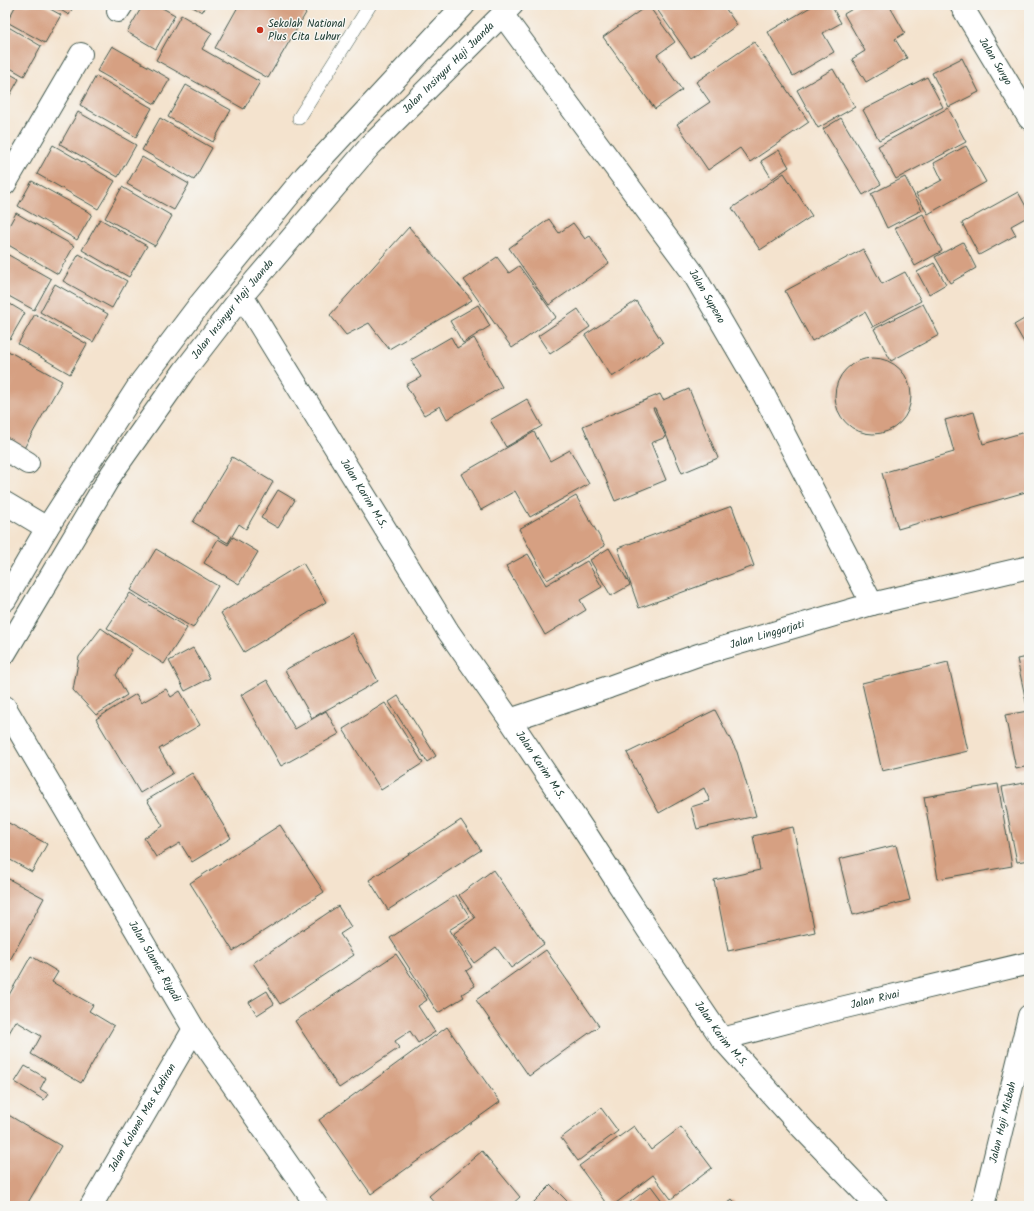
<svg xmlns="http://www.w3.org/2000/svg" width="1034" height="1211" viewBox="0 0 1034 1211" font-family="Kalam,sans-serif">
<style>
.building{fill:#d6a082}
.lines{fill:none;stroke-linecap:round;stroke-linejoin:round}
.lane-casing{stroke:#3f564b;stroke-width:14}
.street-casing{stroke:#3f564b;stroke-width:24}
.secondary-casing{stroke:#3f564b;stroke-width:24}
.lane{stroke:#fff;stroke-width:13}
.street{stroke:#fff;stroke-width:22}
.secondary{stroke:#fff;stroke-width:22}
.poi-dot{fill:#c8321e;stroke:#f6f6f2;stroke-width:1.5}
.labels{text-anchor:middle;dominant-baseline:central;stroke-width:3;stroke-linejoin:round;paint-order:stroke}
.poi-label{font-size:11px;fill:#1f3d34;stroke:#f6f6f2;text-anchor:start}
.street-label{font-size:11px;fill:#1f3d34;stroke:#f6f6f2}
</style>
<rect width="100%" height="100%" fill="#f6f6f2"/>
<filter id="ink" filterUnits="userSpaceOnUse"><feTurbulence type="fractalNoise" baseFrequency=".025" numOctaves="2"/><feDisplacementMap in="SourceGraphic" scale="8" xChannelSelector="R" yChannelSelector="G"/><feConvolveMatrix kernelMatrix="1 2 1 2 8 2 1 2 1" color-interpolation-filters="sRGB"/></filter>
<filter id="wash" filterUnits="userSpaceOnUse"><feTurbulence type="fractalNoise" baseFrequency=".012" numOctaves="4" result="noise"/><feDisplacementMap in="SourceGraphic" scale="16" xChannelSelector="R" yChannelSelector="G"/><feGaussianBlur stdDeviation="0.9" result="paint"/><feColorMatrix in="noise" values="0 0 0 0 0 0 0 0 0 0 0 0 0 0 0 0 0 1.4 0 .05"/><feComposite in="paint" operator="in"/></filter>
<g filter="url(#wash)">
<rect width="100%" height="100%" fill="#f4e3ce"/>
<g id="blocks">
<path class="building" d="M 5,5 L 10,5 L 5,15 Z
M 16,5 L 43,5 L 61,15 L 45,43 L 7,22 Z
M 52,5 L 74,5 L 69,15 Z
M 143,5 L 157,5 L 175,15 L 156,49 L 127,32 Z
M 189,5 L 206,5 L 202,12 Z
M 239,5 L 292,5 L 306,13 L 268,78 L 215,48 Z
M 648,5 L 675,42 L 657,55 L 682,90 L 655,109 L 603,37 Z
M 654,5 L 723,5 L 737,25 L 691,58 Z
M 814,5 L 831,5 L 841,23 L 823,33 L 834,52 L 793,76 L 768,32 Z
M 859,5 L 889,5 L 905,33 L 895,39 L 907,58 L 866,82 L 852,59 L 865,51 L 844,14 Z
M 181,15 L 212,33 L 202,49 L 260,82 L 244,109 L 156,60 Z
M 5,25 L 41,46 L 24,76 L 5,65 Z
M 754,42 L 809,122 L 750,162 L 740,148 L 708,170 L 677,124 L 710,102 L 696,82 Z
M 112,46 L 170,79 L 155,104 L 97,71 Z
M 962,58 L 979,92 L 949,107 L 932,73 Z
M 833,69 L 855,107 L 818,128 L 797,90 Z
M 5,71 L 19,79 L 5,104 Z
M 96,76 L 152,108 L 136,137 L 80,105 Z
M 927,77 L 943,107 L 879,140 L 863,110 Z
M 186,85 L 231,110 L 213,142 L 168,117 Z
M 948,108 L 966,142 L 896,179 L 878,146 Z
M 78,112 L 136,145 L 118,177 L 60,144 Z
M 160,118 L 212,148 L 194,180 L 142,150 Z
M 841,118 L 881,184 L 863,195 L 823,129 Z
M 53,145 L 115,181 L 98,209 L 37,174 Z
M 966,146 L 986,182 L 928,214 L 916,194 L 942,180 L 934,163 Z
M 779,150 L 789,167 L 772,179 L 761,161 Z
M 142,157 L 189,184 L 174,210 L 127,184 Z
M 784,173 L 812,216 L 760,250 L 732,208 Z
M 905,177 L 922,210 L 887,228 L 871,194 Z
M 32,181 L 92,214 L 77,240 L 18,206 Z
M 122,187 L 172,216 L 155,246 L 105,218 Z
M 1018,192 L 1029,212 L 1029,216 L 1011,226 L 1016,235 L 979,255 L 962,223 Z
M 16,213 L 74,246 L 58,274 L 5,243 L 5,233 Z
M 923,214 L 942,251 L 915,266 L 895,228 Z
M 100,219 L 147,246 L 129,277 L 82,250 Z
M 549,219 L 559,233 L 573,223 L 585,239 L 590,236 L 609,263 L 549,305 L 509,248 Z
M 409,227 L 472,300 L 389,349 L 369,323 L 346,335 L 330,315 Z
M 963,242 L 976,268 L 950,283 L 935,257 Z
M 863,249 L 882,284 L 905,272 L 921,301 L 873,327 L 865,312 L 812,341 L 785,291 Z
M 5,253 L 51,279 L 34,310 L 5,294 Z
M 79,254 L 127,281 L 112,308 L 63,281 Z
M 497,257 L 509,273 L 519,266 L 556,317 L 512,348 L 464,280 Z
M 934,263 L 946,284 L 929,294 L 917,272 Z
M 55,284 L 108,314 L 93,342 L 40,312 Z
M 5,301 L 25,313 L 10,339 L 5,336 Z
M 636,301 L 663,343 L 612,377 L 585,335 Z
M 923,304 L 939,335 L 891,361 L 874,329 Z
M 478,305 L 490,326 L 463,343 L 450,321 Z
M 578,309 L 590,327 L 550,354 L 538,336 Z
M 35,314 L 87,344 L 70,374 L 18,344 Z
M 1029,316 L 1029,351 L 1014,325 Z
M 451,337 L 457,348 L 474,338 L 502,387 L 447,419 L 440,406 L 424,415 L 406,385 L 421,377 L 411,360 Z
M 8,351 L 62,381 L 23,450 L 5,439 L 5,357 Z
M835 396a38 38 0 1 1 76 0a38 38 0 1 1-76 0Z
M 689,389 L 718,458 L 682,473 L 655,408 L 653,408 L 666,437 L 651,443 L 666,480 L 615,501 L 583,426 L 660,394 L 663,400 Z
M 527,399 L 542,426 L 506,447 L 490,420 Z
M 974,412 L 983,444 L 1025,432 L 1029,446 L 1029,491 L 898,529 L 882,473 L 954,452 L 945,420 Z
M 534,432 L 550,461 L 570,450 L 589,484 L 530,517 L 515,491 L 481,510 L 461,474 Z
M 232,457 L 273,482 L 246,529 L 239,524 L 228,543 L 193,522 Z
M 278,490 L 295,500 L 278,528 L 261,518 Z
M 576,496 L 605,546 L 547,580 L 519,529 Z
M 732,506 L 754,566 L 639,608 L 618,548 Z
M 233,537 L 258,552 L 239,584 L 204,563 L 218,539 L 228,545 Z
M 609,548 L 630,585 L 611,596 L 590,560 Z
M 156,549 L 218,586 L 193,628 L 131,590 Z
M 528,554 L 546,585 L 587,561 L 602,587 L 580,600 L 586,610 L 545,635 L 506,566 Z
M 303,563 L 326,602 L 244,652 L 221,613 Z
M 130,593 L 187,628 L 164,664 L 107,628 Z
M 101,628 L 132,650 L 116,675 L 127,695 L 96,715 L 73,690 L 79,657 Z
M 352,633 L 378,681 L 312,718 L 285,670 Z
M 193,648 L 210,678 L 185,691 L 169,661 Z
M 1029,657 L 1029,766 L 1016,769 L 1005,715 L 1028,711 L 1017,659 Z
M 948,662 L 968,751 L 882,771 L 862,683 Z
M 267,680 L 295,729 L 326,711 L 339,734 L 281,766 L 241,695 Z
M 166,689 L 171,697 L 180,691 L 200,725 L 159,749 L 173,773 L 140,793 L 96,719 L 136,694 L 141,703 Z
M 398,696 L 436,756 L 427,762 L 389,702 Z
M 385,703 L 423,763 L 381,790 L 343,729 Z
M 715,710 L 737,752 L 756,816 L 697,829 L 691,807 L 710,801 L 704,788 L 659,813 L 627,753 Z
M 192,773 L 231,838 L 192,862 L 180,843 L 156,857 L 144,838 L 163,826 L 147,800 Z
M 1029,782 L 1029,860 L 1017,862 L 1002,787 Z
M 998,784 L 1012,866 L 938,879 L 924,797 Z
M 461,820 L 481,850 L 388,910 L 369,880 Z
M 5,821 L 47,844 L 32,872 L 5,857 Z
M 280,825 L 324,892 L 233,951 L 190,883 Z
M 793,827 L 815,932 L 728,951 L 714,880 L 760,870 L 753,836 Z
M 896,845 L 910,900 L 853,915 L 839,859 Z
M 493,870 L 544,944 L 511,968 L 496,947 L 474,963 L 453,934 L 475,918 L 459,895 Z
M 5,877 L 44,898 L 10,960 L 5,957 Z
M 456,895 L 470,917 L 449,930 L 472,967 L 466,971 L 475,986 L 462,994 L 464,997 L 438,1013 L 390,938 Z
M 338,906 L 351,927 L 340,934 L 354,955 L 280,1004 L 253,963 Z
M 546,950 L 599,1026 L 529,1076 L 476,1000 Z
M 396,954 L 427,1000 L 418,1006 L 435,1032 L 418,1043 L 410,1031 L 395,1041 L 399,1048 L 339,1088 L 295,1021 Z
M 31,956 L 58,972 L 52,982 L 93,1005 L 89,1011 L 114,1026 L 81,1083 L 31,1054 L 41,1036 L 16,1021 L 5,1040 L 5,1002 Z
M 267,991 L 274,1004 L 257,1015 L 249,1002 Z
M 447,1027 L 500,1102 L 371,1194 L 319,1120 Z
M 25,1066 L 46,1078 L 40,1089 L 48,1094 L 44,1100 L 15,1082 Z
M 601,1108 L 618,1131 L 578,1161 L 561,1138 Z
M 5,1113 L 61,1146 L 26,1206 L 5,1206 Z
M 634,1126 L 651,1150 L 681,1127 L 712,1168 L 671,1199 L 653,1175 L 612,1206 L 608,1206 L 579,1166 Z
M 482,1151 L 520,1197 L 510,1206 L 438,1206 L 429,1196 Z
M 551,1185 L 572,1206 L 530,1206 Z
M 651,1186 L 666,1206 L 625,1206 Z
M 732,1199 L 738,1206 L 724,1206 Z"/>
</g>
</g>
<g filter="url(#ink)">
<use href="#blocks" fill-opacity="0" stroke="#3f564b" stroke-width="1"/>
<g class="lines">
<g class="lane-casing">
<path id="lane" d="M 299,118 L 370,5"/>
</g>
<g class="street-casing">
<g id="street">
<path id="s1" d="M 961,5 L 1029,118"/>
<path d="M 118,11 L 122,5"/>
<path id="s2" d="M 502,14 L 693,273 L 764,395 L 872,604"/>
<path d="M 5,184 L 81,54"/>
<path id="s3" d="M 242,296 L 448,631 L 510,720 L 587,835 L 648,930 L 722,1039 L 802,1128 L 877,1206"/>
<path d="M 5,449 L 28,463"/>
<path d="M 5,503 L 47,528"/>
<path id="s4" d="M 5,707 L 194,1029 L 317,1206"/>
<path id="s5" d="M 510,720 L 609,687 L 698,655 L 872,604 L 1029,567"/>
<path id="s6" d="M 722,1039 L 841,1008 L 1029,963"/>
<path id="s7" d="M 91,1206 L 194,1029"/>
<path id="s8" d="M 983,1206 L 1029,1016"/>
</g>
</g>
<g class="secondary-casing">
<g id="secondary">
<path d="M 5,600 L 47,528 L 141,382 L 200,304 L 305,176 L 464,5"/>
<path id="s9" d="M 5,653 L 112,473 L 184,371 L 242,296 L 370,146 L 512,5"/>
</g>
</g>
<use href="#lane" class="lane"/>
<use href="#street" class="street"/>
<use href="#secondary" class="secondary"/>
</g>
</g>
<circle class="poi-dot" cx="260" cy="30" r="4"/>
<g class="labels">
<g class="poi-label">
<text x="268" y="24">Sekolah National<tspan x="268" dy="13">Plus Cita Luhur</tspan></text>
</g>
<g class="street-label">
<text stroke="none"><textPath href="#s1" startOffset="66">Jalan Suryo</textPath></text>
<text stroke="none"><textPath href="#s9" startOffset="737">Jalan Insinyur Haji Juanda</textPath></text>
<text stroke="none"><textPath href="#s2" startOffset="349">Jalan Supeno</textPath></text>
<text stroke="none"><textPath href="#s9" startOffset="413">Jalan Insinyur Haji Juanda</textPath></text>
<text stroke="none"><textPath href="#s3" startOffset="232">Jalan Karim M.S.</textPath></text>
<text stroke="none"><textPath href="#s5" startOffset="271">Jalan Linggarjati</textPath></text>
<text stroke="none"><textPath href="#s3" startOffset="556">Jalan Karim M.S.</textPath></text>
<text stroke="none"><textPath href="#s4" startOffset="295">Jalan Slamet Riyadi</textPath></text>
<text stroke="none"><textPath href="#s6" startOffset="158">Jalan Rivai</textPath></text>
<text stroke="none"><textPath href="#s3" startOffset="880">Jalan Karim M.S.</textPath></text>
<text stroke="none"><textPath href="#s7" startOffset="102">Jalan Kolonel Mas Kadiran</textPath></text>
<text stroke="none"><textPath href="#s8" startOffset="86">Jalan Haji Misbah</textPath></text>
</g>
</g>
<rect width="1034" height="1211" fill="none" stroke="#f6f6f2" stroke-width="20"/>
</svg>
